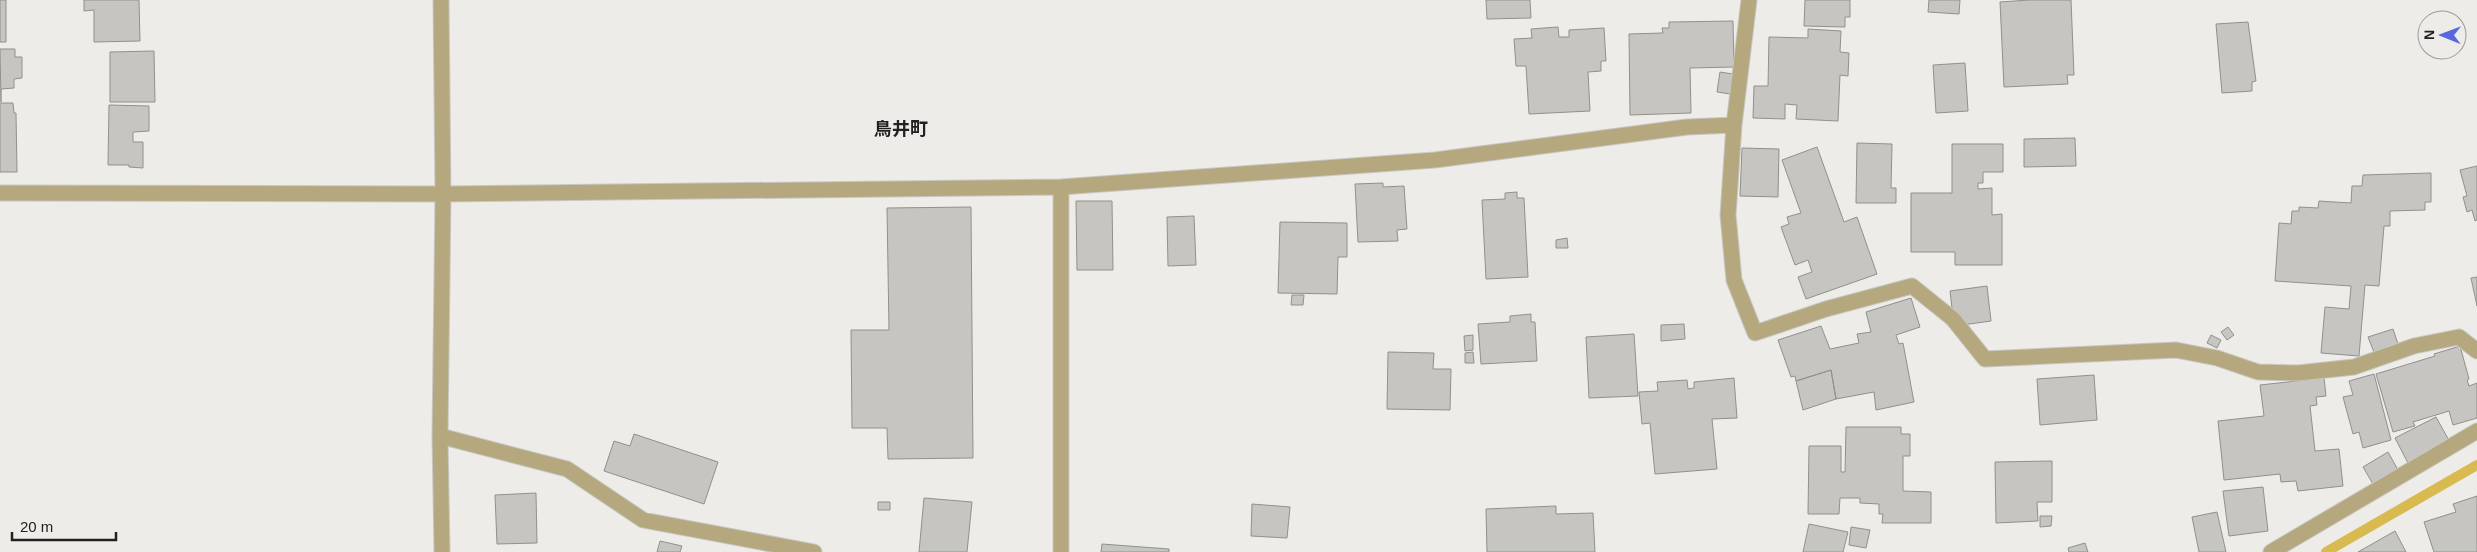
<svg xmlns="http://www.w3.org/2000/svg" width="2477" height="552" viewBox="0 0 2477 552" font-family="Helvetica,'Noto Sans JP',sans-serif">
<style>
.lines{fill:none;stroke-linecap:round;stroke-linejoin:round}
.stream{stroke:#d8ba50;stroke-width:10}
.building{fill:#c6c5c1;stroke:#91908d}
.street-casing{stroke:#c8c7c4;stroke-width:17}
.street{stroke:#b5a87f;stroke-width:15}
.labels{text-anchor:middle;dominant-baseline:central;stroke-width:4;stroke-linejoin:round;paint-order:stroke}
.quarter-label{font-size:18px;font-weight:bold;fill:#222120;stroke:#edece8}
</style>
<rect width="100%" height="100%" fill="#edece8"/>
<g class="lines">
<path class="stream" d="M 2326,552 L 2477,465"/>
</g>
<path class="building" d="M 0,0 L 6,0 L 6,42 L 0,42 Z
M 84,0 L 139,0 L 140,41 L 94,42 L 94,10 L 84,11 Z
M 1486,0 L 1530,0 L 1531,18 L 1487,19 Z
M 1805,0 L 1850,0 L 1850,17 L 1845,17 L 1845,27 L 1804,26 Z
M 1929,0 L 1960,0 L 1959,14 L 1928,12 Z
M 2029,0 L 2071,0 L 2074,75 L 2067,75 L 2068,84 L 2004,87 L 2000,2 Z
M 1733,21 L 1734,67 L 1690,68 L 1691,113 L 1630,115 L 1629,34 L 1663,33 L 1662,28 L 1669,28 L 1669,22 Z
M 2248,22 L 2256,81 L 2252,82 L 2252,91 L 2222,93 L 2216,24 Z
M 1558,27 L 1559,37 L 1569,37 L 1569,30 L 1604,28 L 1606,61 L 1601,61 L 1601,71 L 1588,72 L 1590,111 L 1529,114 L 1526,66 L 1516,66 L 1514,39 L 1532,38 L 1531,29 Z
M 1808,29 L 1841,31 L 1840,52 L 1849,53 L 1848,76 L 1840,75 L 1838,121 L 1796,119 L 1797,105 L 1785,104 L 1785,119 L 1753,118 L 1754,86 L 1768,86 L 1769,37 L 1808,38 Z
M 0,49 L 15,49 L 15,57 L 22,57 L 22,78 L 14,79 L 14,88 L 1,89 L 1,102 Z
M 154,51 L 155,102 L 110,102 L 110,52 Z
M 1965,63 L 1968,111 L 1936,113 L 1933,65 Z
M 1720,72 L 1733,74 L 1730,94 L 1717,92 Z
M 0,103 L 13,103 L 14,113 L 16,113 L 17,172 L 0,172 Z
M 109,105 L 149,106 L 149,131 L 133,132 L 133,142 L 143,142 L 143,168 L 129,167 L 129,165 L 108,165 Z
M 2075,138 L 2076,166 L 2024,167 L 2024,139 Z
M 1857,143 L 1892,144 L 1891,188 L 1896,188 L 1896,203 L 1856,203 Z
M 1952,144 L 2003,144 L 2003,172 L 1983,172 L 1983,183 L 1978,183 L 1978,189 L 1992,188 L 1992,215 L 2002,214 L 2002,265 L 1955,265 L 1955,252 L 1911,252 L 1911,193 L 1952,193 Z
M 1817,147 L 1844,222 L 1857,217 L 1877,274 L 1806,299 L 1798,277 L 1812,272 L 1808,260 L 1795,265 L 1781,227 L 1789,224 L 1787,217 L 1801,213 L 1782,160 Z
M 1742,148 L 1779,149 L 1778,197 L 1740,196 Z
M 2477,166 L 2477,220 L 2475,221 L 2472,210 L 2467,212 L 2463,197 L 2467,196 L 2460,170 Z
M 2431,173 L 2431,202 L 2425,202 L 2425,210 L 2390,211 L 2390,226 L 2384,226 L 2379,286 L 2365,285 L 2359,356 L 2321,353 L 2325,307 L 2349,309 L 2351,286 L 2275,281 L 2279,223 L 2291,224 L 2292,211 L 2299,211 L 2299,207 L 2318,208 L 2319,201 L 2351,203 L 2352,186 L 2362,186 L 2363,175 Z
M 1383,183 L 1383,187 L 1404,186 L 1407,229 L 1397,230 L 1398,241 L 1358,242 L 1355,184 Z
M 1517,192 L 1517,198 L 1524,198 L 1528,277 L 1486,279 L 1482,200 L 1505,199 L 1505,193 Z
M 1076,201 L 1112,201 L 1113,270 L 1077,270 Z
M 971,207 L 973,458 L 888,459 L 887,428 L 852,428 L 851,330 L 889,330 L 887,208 Z
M 1194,216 L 1196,265 L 1168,266 L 1167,217 Z
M 1280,222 L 1347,223 L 1347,257 L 1338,257 L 1337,294 L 1278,293 Z
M 1567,238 L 1568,248 L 1556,248 L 1556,240 Z
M 2477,277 L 2477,306 L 2471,278 Z
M 1987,286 L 1991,321 L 1962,325 L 1961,316 L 1953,317 L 1950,291 Z
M 1292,295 L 1304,295 L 1303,305 L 1291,305 Z
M 1911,298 L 1920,327 L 1896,335 L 1899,344 L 1903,343 L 1914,402 L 1876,410 L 1874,392 L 1836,399 L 1831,370 L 1796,381 L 1795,376 L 1791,377 L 1778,340 L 1821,326 L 1830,349 L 1859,343 L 1857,334 L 1871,332 L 1866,312 Z
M 1531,314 L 1531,322 L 1535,322 L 1537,361 L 1481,364 L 1478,324 L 1510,322 L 1510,316 Z
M 1684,324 L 1685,339 L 1661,341 L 1661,325 Z
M 2228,327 L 2234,335 L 2227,340 L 2221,332 Z
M 2393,329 L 2398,344 L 2374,352 L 2368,337 Z
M 1634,334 L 1638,396 L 1589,398 L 1586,337 Z
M 1473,335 L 1473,350 L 1465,351 L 1464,336 Z
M 2211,335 L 2221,340 L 2217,348 L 2207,343 Z
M 2460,346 L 2469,379 L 2467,380 L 2469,386 L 2477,383 L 2477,418 L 2453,425 L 2449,411 L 2413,422 L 2415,426 L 2393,432 L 2376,374 L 2435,356 L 2434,354 Z
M 1388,352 L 1434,353 L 1433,369 L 1451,369 L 1450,410 L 1387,409 Z
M 1473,352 L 1474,363 L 1465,363 L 1465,353 Z
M 1831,370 L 1836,399 L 1803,410 L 1796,381 Z
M 2374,374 L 2391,440 L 2363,448 L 2359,432 L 2353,434 L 2343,397 L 2353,395 L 2349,381 Z
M 2094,375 L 2097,420 L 2040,425 L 2037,379 Z
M 1734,378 L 1737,418 L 1712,419 L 1717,469 L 1655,474 L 1650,423 L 1642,424 L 1639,392 L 1658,391 L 1657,382 L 1687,380 L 1688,389 L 1694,388 L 1694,382 Z
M 2324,378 L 2326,396 L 2316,397 L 2317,405 L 2310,406 L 2315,451 L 2339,449 L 2343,486 L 2298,491 L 2296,481 L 2281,482 L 2280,474 L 2224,480 L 2218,421 L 2264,416 L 2260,385 Z
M 2436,417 L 2451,444 L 2409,465 L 2395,438 Z
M 1846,427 L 1901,427 L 1901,434 L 1910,434 L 1910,456 L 1903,456 L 1903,491 L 1931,492 L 1931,523 L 1882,523 L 1883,514 L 1879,514 L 1879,504 L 1860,503 L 1860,498 L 1840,498 L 1839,514 L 1808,514 L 1809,446 L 1841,446 L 1841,472 L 1845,472 Z
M 634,434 L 718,462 L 704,504 L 604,471 L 614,441 L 630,446 Z
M 2388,452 L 2398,470 L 2373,484 L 2363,467 Z
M 2052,461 L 2052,502 L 2037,502 L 2038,521 L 1996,523 L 1995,462 Z
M 2263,487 L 2268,531 L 2229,536 L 2223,491 Z
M 536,493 L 537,543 L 497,544 L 495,495 Z
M 2477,496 L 2477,552 L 2434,552 L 2424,522 L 2456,512 L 2453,504 Z
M 924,498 L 972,502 L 967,552 L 919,552 Z
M 878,502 L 890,502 L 890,510 L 878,510 Z
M 1252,504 L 1290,507 L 1287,538 L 1251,536 Z
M 1556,506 L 1556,514 L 1593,513 L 1595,552 L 1487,552 L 1486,509 Z
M 2217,512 L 2226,552 L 2199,552 L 2192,517 Z
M 2040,516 L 2052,516 L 2051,526 L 2040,527 Z
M 1809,524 L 1848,532 L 1843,552 L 1803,552 Z
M 1851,527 L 1870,530 L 1866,548 L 1849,545 Z
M 2395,531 L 2406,552 L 2358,552 Z
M 660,541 L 682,546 L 680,552 L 657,552 Z
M 2085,543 L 2088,552 L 2069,552 L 2068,548 Z
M 1102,544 L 1169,549 L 1169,552 L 1101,552 Z"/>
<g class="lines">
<g class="street-casing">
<path id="street" d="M 441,0 L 443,194 L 440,436 L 442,552
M 1749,0 L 1734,125 L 1728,215 L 1734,280 L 1755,333 L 1826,309 L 1912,286 L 1953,319 L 1985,359 L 2176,350 L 2217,358 L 2258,372 L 2298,373 L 2354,367 L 2414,346 L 2459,337 L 2477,351
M 0,193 L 443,194 L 1061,187 L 1435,160 L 1687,127 L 1734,125
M 440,436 L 567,469 L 643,520 L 814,552
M 1061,552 L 1061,187
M 2271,552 L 2477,431"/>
</g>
<use href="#street" class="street"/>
</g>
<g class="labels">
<g class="quarter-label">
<text x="901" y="129">鳥井町</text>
</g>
</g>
<g transform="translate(2442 35) rotate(271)"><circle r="24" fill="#edece8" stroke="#9c9b98"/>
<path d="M0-4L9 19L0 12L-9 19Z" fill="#5768de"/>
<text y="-8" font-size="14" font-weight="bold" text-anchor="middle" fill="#222120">N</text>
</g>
<path d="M12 532v8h104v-8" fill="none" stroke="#222120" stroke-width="2.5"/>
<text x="20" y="532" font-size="15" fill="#222120" stroke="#edece8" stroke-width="4" paint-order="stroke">20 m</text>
</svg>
